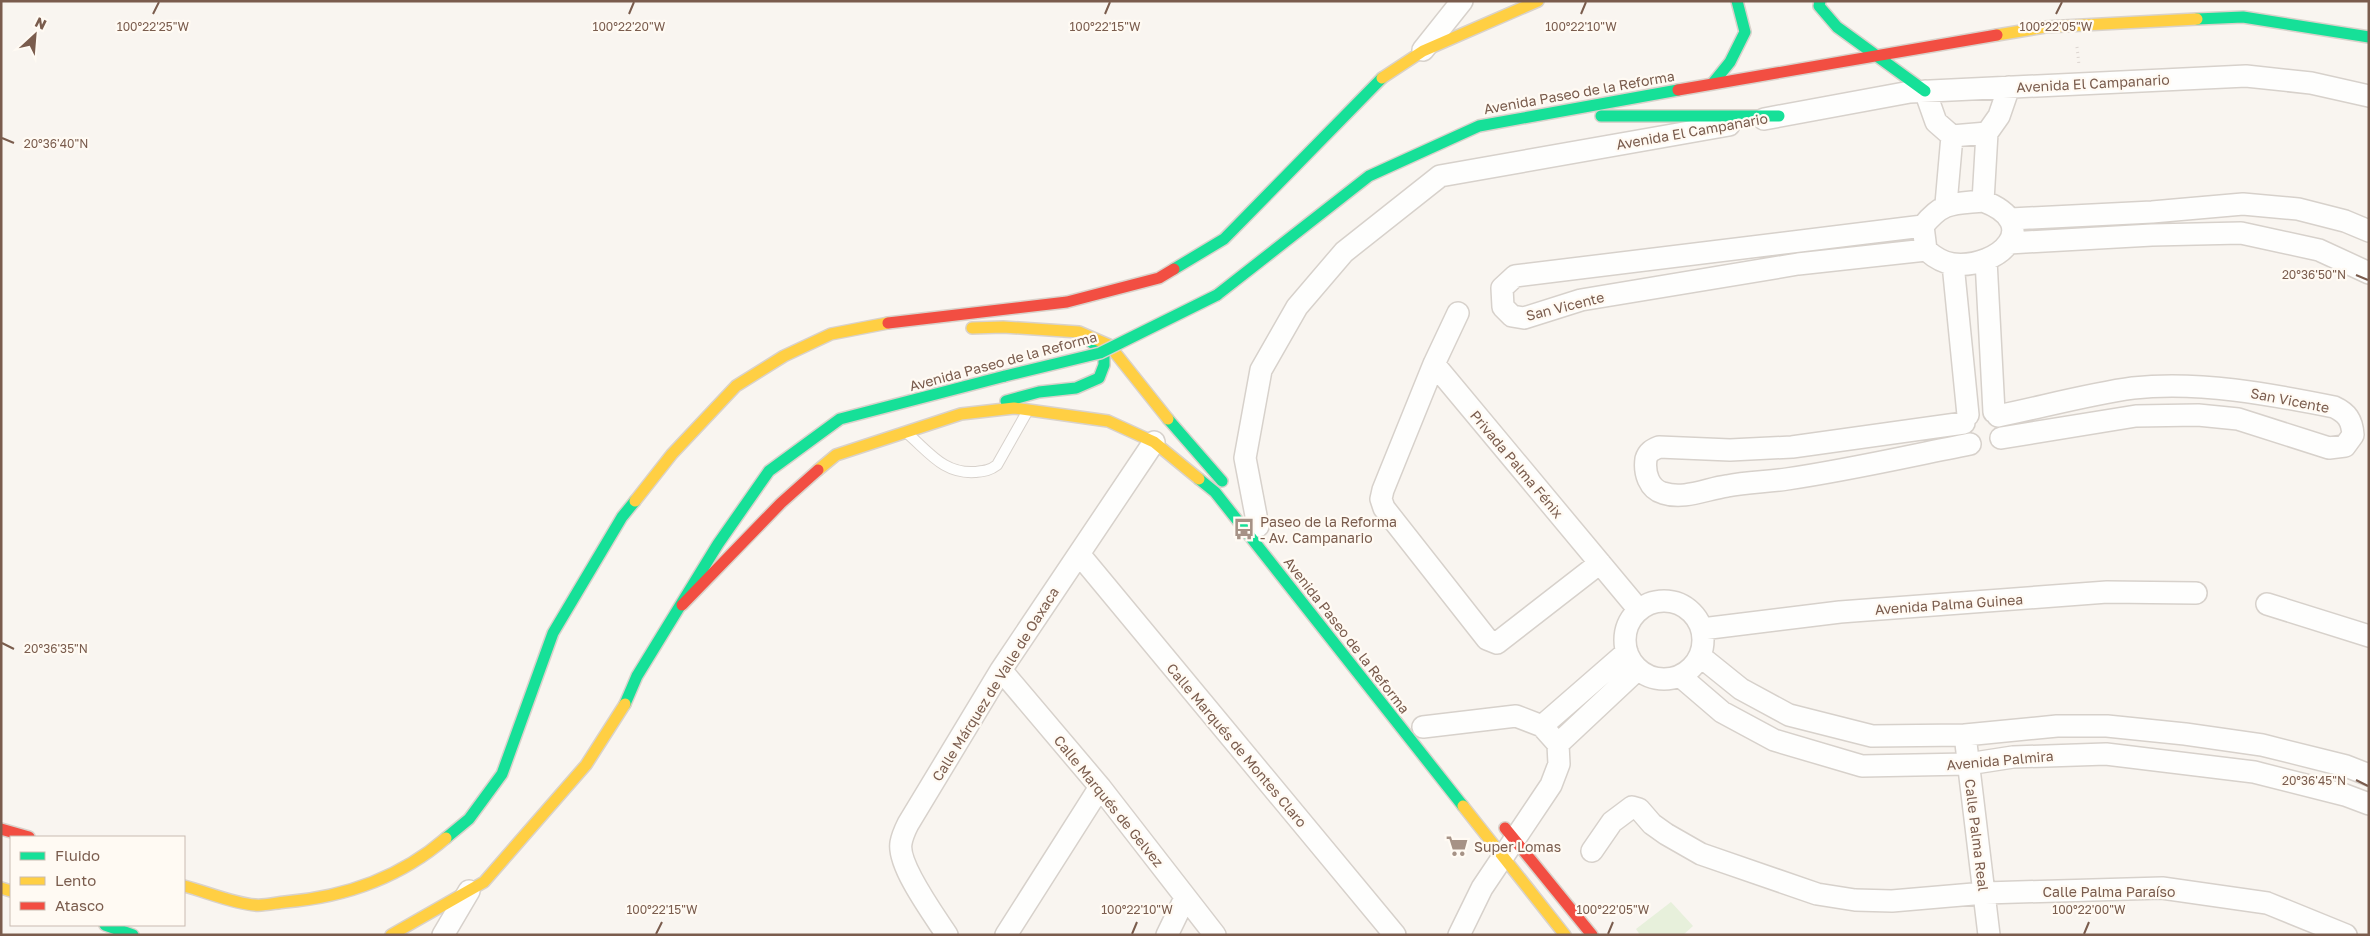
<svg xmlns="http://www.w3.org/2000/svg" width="2370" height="936" viewBox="0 0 2370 936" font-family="'Golos Text',sans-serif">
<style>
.green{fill:#e7f0db}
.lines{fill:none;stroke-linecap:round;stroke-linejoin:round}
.lane-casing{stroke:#d7d1cb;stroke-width:12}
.street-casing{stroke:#d7d1cb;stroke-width:24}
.fast-casing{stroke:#d9d2cb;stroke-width:14}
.slow-casing{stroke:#d9d2cb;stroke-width:14}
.jam-casing{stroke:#d9d2cb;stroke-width:14}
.path{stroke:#dcd5d0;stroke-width:3;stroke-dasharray:1 4;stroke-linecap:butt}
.lane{stroke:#fefefd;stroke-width:10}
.street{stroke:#fefefd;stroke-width:21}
.fast{stroke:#16e098;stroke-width:11}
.slow{stroke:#ffcf43;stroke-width:11}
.jam{stroke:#f24e42;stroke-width:11}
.fast-bridge-casing{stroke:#d9d2cb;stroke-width:14;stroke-linecap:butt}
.fast-bridge{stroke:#16e098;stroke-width:11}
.ticks{fill:none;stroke:#7a5c4d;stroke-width:2}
.labels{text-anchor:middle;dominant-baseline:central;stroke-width:4.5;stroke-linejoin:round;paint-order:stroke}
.street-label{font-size:14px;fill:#7a5c4d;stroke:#fffaf3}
.poi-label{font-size:14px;fill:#7a5c4d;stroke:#fffaf3;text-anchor:start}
.ticks-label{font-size:12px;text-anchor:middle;fill:#7a5c4d;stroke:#fffaf3;stroke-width:4.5;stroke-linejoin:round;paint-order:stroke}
</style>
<rect width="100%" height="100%" fill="#f9f5f0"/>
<path class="green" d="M 1671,902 L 1693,926 L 1683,935 L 1640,935 L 1636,929 Z"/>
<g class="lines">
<g class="lane-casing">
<path id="lane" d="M 908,434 C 930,453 944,474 975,472 C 984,471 989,471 997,465 L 1027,412"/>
</g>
<g class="street-casing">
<path id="street" d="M 1423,50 L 1462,1
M 1925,91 L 1936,122 L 1952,136 L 1946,204
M 1764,119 L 1910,92 L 2246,76 L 2311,83 L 2369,96
M 1952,136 L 1987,133
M 1983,201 C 2044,224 2000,269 1953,264 C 1944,263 1933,256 1926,250 L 1923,226 C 1943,201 1953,204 1983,201 Z
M 1983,201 L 1987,133 L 1999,116 L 2009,87
M 2011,219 L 2152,212 L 2243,204 L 2298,209 L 2345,221 L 2369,231
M 1923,226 L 1515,276 L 1502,288 L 1503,307 L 1512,316 L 1524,318 L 1581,300 L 1798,264 L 1926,250
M 2009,243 L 2152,235 L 2241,233 L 2319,250 L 2369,273
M 1986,260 L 1994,412
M 1953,264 L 1968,415
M 1458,313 L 1434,364 L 1383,490 L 1381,499 L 1384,508 L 1487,639 L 1497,643 L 1600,563
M 1434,364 L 1639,610
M 1998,416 C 2042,407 2089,394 2133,388 C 2200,381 2269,394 2334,407 C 2347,413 2352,420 2353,435 L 2345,446 L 2329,448 L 2238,419 L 2198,415 L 2136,416 L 2001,438
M 1964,423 L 1792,447 L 1730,450 L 1659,447 C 1652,450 1648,452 1646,459 C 1644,473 1649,489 1663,493 C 1684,500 1706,489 1727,486 C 1747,482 1767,482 1787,479 C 1849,470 1909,456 1970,444
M 1258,526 L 1245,458 L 1261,370 L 1297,307 L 1344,252 L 1440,176 L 1729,125
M 1079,554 L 1395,935
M1625 640a39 39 0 1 1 78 0a39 39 0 1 1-78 0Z
M 2267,604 L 2369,636
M 1702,629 L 1840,612 L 2107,592 L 2196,593
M 1700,656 L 1741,689 L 1789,715 L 1872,736 L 1965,735 L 2057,726 L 2107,726 L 2185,734 L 2262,745 L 2346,766 L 2369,775
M 1001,670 L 1100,787 L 1215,935
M 1680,676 L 1722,712 L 1774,740 L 1862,766 L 1968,764 L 2013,757 L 2106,754 L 2254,772 L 2345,795 L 2369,804
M 1542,726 L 1627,652
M 1423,727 L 1516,716 L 1542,726 L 1558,744 L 1559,764 L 1551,785 L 1482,888 L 1459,935
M 1965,735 L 1989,935
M 1558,744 L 1638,669
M 1592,851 L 1612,822 L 1632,807 L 1639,809 L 1652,824 L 1666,834 L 1701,854 L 1817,894 L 1855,900 L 1892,901 L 1985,893 L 2162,888 L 2267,903 L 2346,935
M 443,935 L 469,891
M 947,935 C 934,915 897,865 901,843 C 902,837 905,830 908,824 L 1001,670 L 1154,442
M 1006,935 L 1100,787
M 1167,935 L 1185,898"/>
</g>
<g class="fast-casing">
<path id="fast" d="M 1820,1 L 1819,6 L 1837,27 L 1925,91
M 2197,19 L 2243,17 L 2369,37
M 1713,83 L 1730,62 L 1745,32 L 1737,1
M 1601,116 L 1779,116
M 1174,269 L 1224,239 L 1382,78
M 1217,295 L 1369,176 L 1479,126 L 1678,90
M 1006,401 L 1039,392 L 1076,388 L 1099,378 L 1104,365 L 1104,352 L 1087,339
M 1168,419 L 1222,481
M 1199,479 L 1215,492 L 1463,806
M 625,704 L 637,676 L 718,544 L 769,471 L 840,419 L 1005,376
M 446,838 L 469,819 L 502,774 L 553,633 L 622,517 L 635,501
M 105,925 L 133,935"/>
</g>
<g class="slow-casing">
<path id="slow" d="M 1997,35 L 2045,27 L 2197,19
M 1382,78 L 1423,51 L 1538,1
M 972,328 L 1003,327 L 1079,332 L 1109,345 L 1168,419
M 818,470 L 836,455 L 961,414 L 1014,408 L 1108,421 L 1154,442 L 1199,479
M 635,501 L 672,454 L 736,386 L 784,356 L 831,334 L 888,323
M 1463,806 L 1565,935
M 184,886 C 204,891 235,904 255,905 C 264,906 275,903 285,902 C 345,897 401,877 446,838
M 1,888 L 11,891
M 391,935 L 484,882 L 586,765 L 625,704"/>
</g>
<g class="jam-casing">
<path id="jam" d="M 1678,90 L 1997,35
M 888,323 L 1067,302 L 1159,278 L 1174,269
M 682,605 L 781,503 L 818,470
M 1505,828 L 1592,935
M 1,829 L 29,837"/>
</g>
<path class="path" d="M 2077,47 L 2079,65"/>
<use href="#lane" class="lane"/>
<use href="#street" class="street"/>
<use href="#fast" class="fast"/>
<use href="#slow" class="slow"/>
<use href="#jam" class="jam"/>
<g class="fast-bridge-casing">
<path id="fast-bridge" d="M 1005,376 L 1100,353 L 1217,295"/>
</g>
<use href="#fast-bridge" class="fast-bridge"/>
</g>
<path class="ticks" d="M 153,14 L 159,2M 629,14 L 634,2M 1105,14 L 1110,2M 1581,14 L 1586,2M 2056,14 L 2062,2M 2,138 L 14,143M 2356,275 L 2368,280M 2,643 L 14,649M 2356,780 L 2368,786M 656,934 L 662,922M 1132,934 L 1137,922M 1608,934 L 1613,922M 2084,934 L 2089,922"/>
<defs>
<g id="bus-bare" transform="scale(1.725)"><path d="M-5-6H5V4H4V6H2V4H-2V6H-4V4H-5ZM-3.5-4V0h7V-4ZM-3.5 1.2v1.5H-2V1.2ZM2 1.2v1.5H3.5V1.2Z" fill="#a69286" stroke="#fffaf3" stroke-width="2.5" paint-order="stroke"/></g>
<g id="supermarket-bare" transform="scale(1.725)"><path d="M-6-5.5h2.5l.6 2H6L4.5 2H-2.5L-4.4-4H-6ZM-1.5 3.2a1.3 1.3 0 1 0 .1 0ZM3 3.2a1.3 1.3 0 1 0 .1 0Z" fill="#a69286" stroke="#fffaf3" stroke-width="2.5" paint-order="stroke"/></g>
</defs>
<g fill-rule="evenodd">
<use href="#bus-bare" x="1244" y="529"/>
<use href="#supermarket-bare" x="1457" y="846"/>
</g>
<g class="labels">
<g class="street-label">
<text transform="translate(2093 83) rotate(-3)">Avenida El Campanario</text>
<text transform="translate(1579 92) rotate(-10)">Avenida Paseo de la Reforma</text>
<text transform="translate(1692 131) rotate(-10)">Avenida El Campanario</text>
<text transform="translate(1565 306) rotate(-14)">San Vicente</text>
<text transform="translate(1003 361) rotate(-15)">Avenida Paseo de la Reforma</text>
<text transform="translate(2290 400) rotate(11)">San Vicente</text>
<text transform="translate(1517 464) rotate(50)">Privada Palma Fénix</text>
<text transform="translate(1949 604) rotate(-4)">Avenida Palma Guinea</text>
<text transform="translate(1347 635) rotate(52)">Avenida Paseo de la Reforma</text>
<text transform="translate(995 684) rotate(-58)">Calle Márquez de Valle de Oaxaca</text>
<text transform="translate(1237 745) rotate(50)">Calle Marqués de Montes Claro</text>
<text transform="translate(2000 760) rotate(-5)">Avenida Palmira</text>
<text transform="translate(1109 801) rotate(51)">Calle Marqués de Gelvez</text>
<text transform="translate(1977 835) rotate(83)">Calle Palma Real</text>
<text x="2109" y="891">Calle Palma Paraíso</text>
</g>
<g class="poi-label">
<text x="1260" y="521">Paseo de la Reforma<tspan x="1260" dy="16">- Av. Campanario</tspan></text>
<text x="1474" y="846">Super Lomas</text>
</g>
</g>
<g class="ticks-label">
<text x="153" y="31">100°22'25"W</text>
<text x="629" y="31">100°22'20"W</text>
<text x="1105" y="31">100°22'15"W</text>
<text x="1581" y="31">100°22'10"W</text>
<text x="2056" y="31">100°22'05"W</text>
<text x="56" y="148">20°36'40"N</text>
<text x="2314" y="279">20°36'50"N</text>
<text x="56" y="653">20°36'35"N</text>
<text x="2314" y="785">20°36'45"N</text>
<text x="662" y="914">100°22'15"W</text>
<text x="1137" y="914">100°22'10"W</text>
<text x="1613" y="914">100°22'05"W</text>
<text x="2089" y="914">100°22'00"W</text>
</g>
<rect width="2370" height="936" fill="none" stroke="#7a5c4d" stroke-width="5"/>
<rect x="10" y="836" width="175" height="90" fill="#fffaf3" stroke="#cabbb1"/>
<rect x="20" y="852" width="25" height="8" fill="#16e098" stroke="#cabbb1"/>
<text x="55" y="861" font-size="15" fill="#7a5c4d">Fluido</text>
<rect x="20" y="877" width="25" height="8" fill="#ffcf43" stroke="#cabbb1"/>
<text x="55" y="886" font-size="15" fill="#7a5c4d">Lento</text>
<rect x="20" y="902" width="25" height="8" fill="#f24e42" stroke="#cabbb1"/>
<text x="55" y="911" font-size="15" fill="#7a5c4d">Atasco</text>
<g transform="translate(35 35) rotate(26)" stroke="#fffaf3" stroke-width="4" paint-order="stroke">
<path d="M0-4L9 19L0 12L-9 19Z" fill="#7a5c4d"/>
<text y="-8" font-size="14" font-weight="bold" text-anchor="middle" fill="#7a5c4d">N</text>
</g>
</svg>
